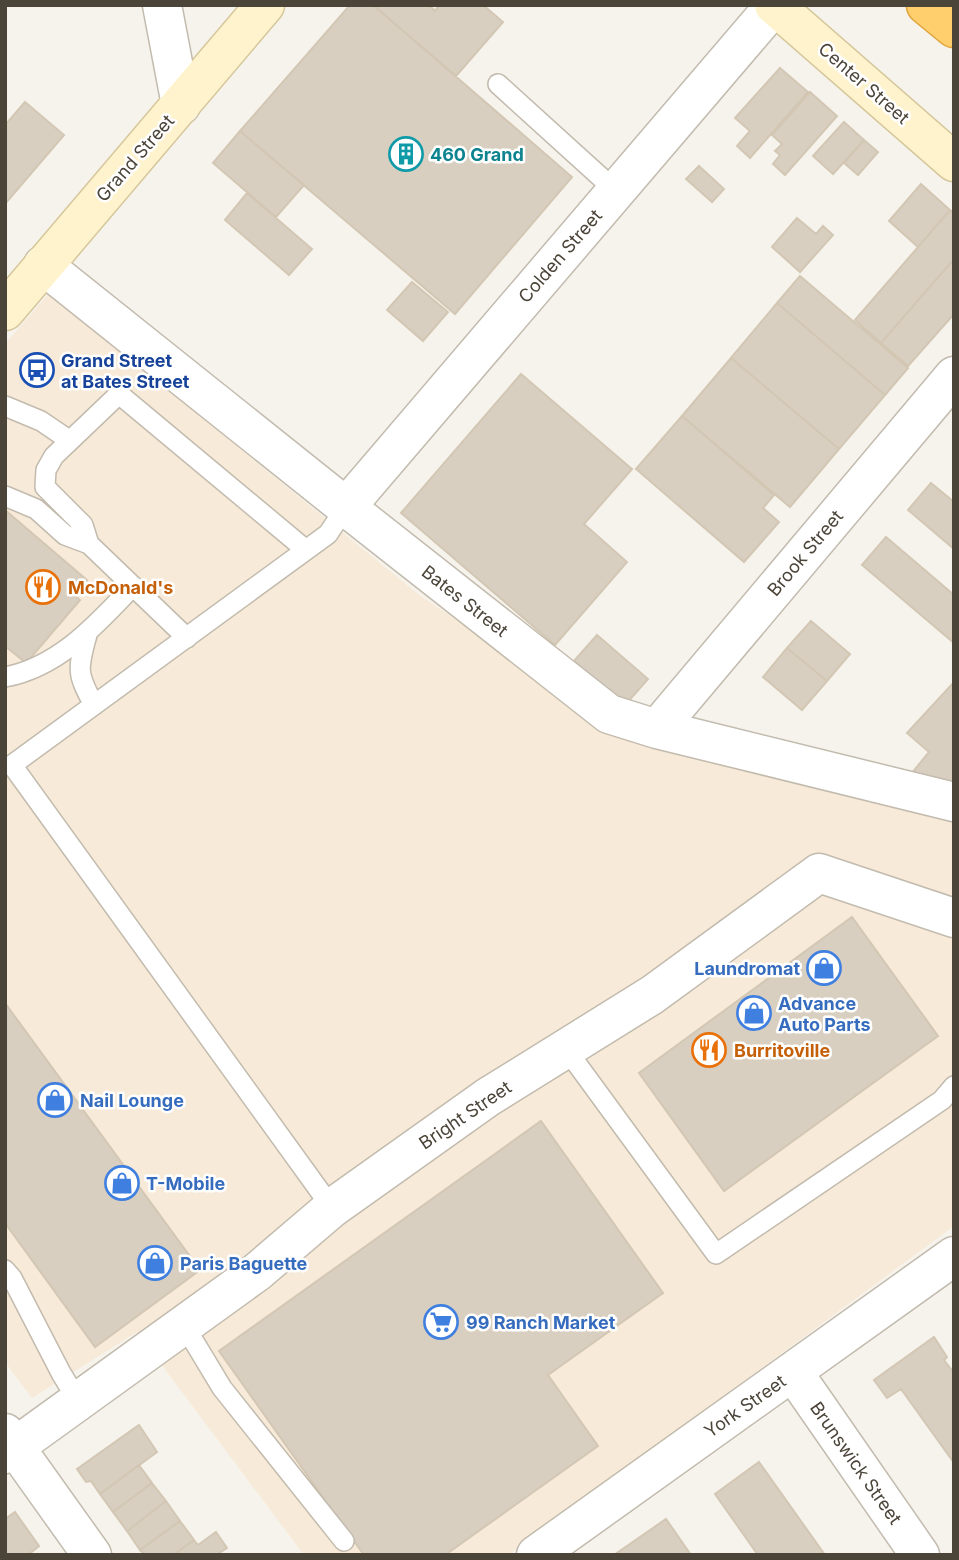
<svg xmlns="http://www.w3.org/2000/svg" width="959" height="1560" viewBox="0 0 959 1560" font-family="Inter,sans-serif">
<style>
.commercial{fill:#f7ead8}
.building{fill:#d8cfc1;stroke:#d3c7b4;stroke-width:2}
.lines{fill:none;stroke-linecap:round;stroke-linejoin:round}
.service-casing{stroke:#c2bbae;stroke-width:22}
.minor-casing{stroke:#c2bbae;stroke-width:41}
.tertiary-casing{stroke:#c2bbae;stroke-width:41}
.secondary-casing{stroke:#d6c79b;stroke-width:41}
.motorway-casing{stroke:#e0a43c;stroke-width:41}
.service{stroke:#fff;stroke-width:19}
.minor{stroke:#fff;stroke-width:38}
.tertiary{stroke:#fff;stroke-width:38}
.secondary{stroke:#fff3cd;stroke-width:38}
.motorway{stroke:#ffcf6e;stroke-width:38}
.labels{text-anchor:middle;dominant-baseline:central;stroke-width:5;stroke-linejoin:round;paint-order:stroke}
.street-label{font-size:18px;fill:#4b4439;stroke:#fff}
.culture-label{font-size:18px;font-weight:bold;fill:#0d838f;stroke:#fff;text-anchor:start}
.transit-label{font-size:18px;font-weight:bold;fill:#164399;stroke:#fff;text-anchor:start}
.food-label{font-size:18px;font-weight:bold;fill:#c56008;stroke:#fff;text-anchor:start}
.shop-label{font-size:18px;font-weight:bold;fill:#366cbe;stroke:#fff;text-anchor:start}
</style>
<rect width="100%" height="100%" fill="#f6f3ec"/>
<path class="commercial" d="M 49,293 L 418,594 L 608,723 L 954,803 L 954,1226 L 508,1555 L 304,1555 L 137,1332 L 32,1398 L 5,1362 L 5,344 Z"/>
<path class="building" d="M 350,5 L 373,5 L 572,177 L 455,314 L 240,131 Z
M 373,5 L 429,5 L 435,11 L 439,5 L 483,5 L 503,22 L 456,76 Z
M 780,68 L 808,92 L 750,158 L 737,146 L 750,131 L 735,118 Z
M 810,92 L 837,116 L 785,175 L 773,164 L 780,155 L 775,151 L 782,144 L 772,135 Z
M 25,102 L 64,135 L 5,204 L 5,125 Z
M 844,122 L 864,140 L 833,174 L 813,156 Z
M 240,131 L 304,185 L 276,217 L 213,163 Z
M 864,140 L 878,152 L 858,175 L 844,163 Z
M 699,166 L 724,189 L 712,202 L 686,179 Z
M 921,184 L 950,210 L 918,247 L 889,221 Z
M 247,193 L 312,249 L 289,275 L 225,220 Z
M 950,210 L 954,213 L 954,259 L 881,343 L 855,320 Z
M 797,218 L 816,234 L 823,226 L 833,235 L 800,272 L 772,247 Z
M 954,259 L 954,314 L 908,366 L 881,343 Z
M 800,276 L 908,368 L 885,395 L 777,303 Z
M 412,282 L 448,312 L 423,341 L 387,310 Z
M 777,303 L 885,395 L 839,449 L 731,358 Z
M 731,358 L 839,449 L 790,507 L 682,416 Z
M 521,374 L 632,469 L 584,524 L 627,562 L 555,645 L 401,513 Z
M 682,416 L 774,495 L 763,508 L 779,522 L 744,562 L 636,469 Z
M 931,483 L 954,502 L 954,549 L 908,510 Z
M 5,510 L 87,580 L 74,595 L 80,600 L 28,661 L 27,659 L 25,662 L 5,646 Z
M 886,537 L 954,595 L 954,643 L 862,565 Z
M 811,621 L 850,654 L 827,681 L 787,648 Z
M 597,635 L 648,679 L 625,705 L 574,661 Z
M 787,648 L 827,681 L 802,710 L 763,677 Z
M 954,682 L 954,790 L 911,774 L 929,752 L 907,733 Z
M 852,917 L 938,1036 L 724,1191 L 639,1073 Z
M 5,1003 L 200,1270 L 95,1347 L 5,1223 Z
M 541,1121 L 663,1293 L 548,1375 L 598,1446 L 445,1555 L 364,1555 L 219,1351 Z
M 934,1337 L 947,1357 L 944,1360 L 954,1373 L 954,1463 L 901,1389 L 887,1398 L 874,1380 Z
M 139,1425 L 157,1452 L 100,1494 L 91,1481 L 86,1482 L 77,1469 Z
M 759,1462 L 825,1555 L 758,1555 L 715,1494 Z
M 139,1465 L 152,1483 L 113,1512 L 100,1494 Z
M 152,1483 L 166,1501 L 127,1531 L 113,1512 Z
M 166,1501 L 180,1521 L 140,1550 L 127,1531 Z
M 15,1512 L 39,1546 L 28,1555 L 5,1555 L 5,1519 Z
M 666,1519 L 691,1555 L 614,1555 Z
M 180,1521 L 194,1540 L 173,1555 L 145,1555 L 140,1550 Z
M 216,1532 L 227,1548 L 216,1555 L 173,1555 L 194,1540 L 198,1545 Z"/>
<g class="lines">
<g class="service-casing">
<path id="service" d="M 498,84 L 616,191
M 5,406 L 41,421 L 69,440
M 5,496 L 36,509 L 65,535 L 89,544 L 187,638
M 89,544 L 83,525 L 45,487 L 46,470 L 54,456 L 119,394 L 306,550
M 87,635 C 77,670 77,674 94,705
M 5,677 C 59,667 97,624 133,586
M 566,1049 L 716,1254 L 942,1100 L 954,1086
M 332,1208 L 12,765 L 328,534 L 346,507
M 5,1270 L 12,1278 L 61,1373 L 78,1401
M 184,1325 L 222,1388 L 344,1541"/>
</g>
<g class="minor-casing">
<path id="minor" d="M 43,265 L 346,507 L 609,714 L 657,729 L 954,802
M 346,507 L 775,5
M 657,729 L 954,376
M 793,1372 L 920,1555
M 5,1433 L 92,1555
M 5,1454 L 257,1272 L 332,1208 L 488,1097 L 652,995 L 819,873 L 954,918
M 536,1555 L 954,1256"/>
</g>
<g class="tertiary-casing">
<path id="tertiary" d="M 162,5 L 181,105"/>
</g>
<g class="secondary-casing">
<path id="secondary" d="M 774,5 L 954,162
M 5,311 L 265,5"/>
</g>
<g class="motorway-casing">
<path id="motorway" d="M 926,5 L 954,28"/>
</g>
<use href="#service" class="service"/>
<use href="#minor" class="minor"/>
<use href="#tertiary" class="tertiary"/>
<use href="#secondary" class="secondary"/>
<use href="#motorway" class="motorway"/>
</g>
<defs>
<g id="building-ring" transform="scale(1.75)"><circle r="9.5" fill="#fff" stroke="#0f9aa8" stroke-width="1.5"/><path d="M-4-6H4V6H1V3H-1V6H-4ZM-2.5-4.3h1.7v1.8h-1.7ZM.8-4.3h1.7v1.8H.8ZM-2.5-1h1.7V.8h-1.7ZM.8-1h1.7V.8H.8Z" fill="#0f9aa8"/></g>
<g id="bus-ring" transform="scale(1.75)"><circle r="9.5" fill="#fff" stroke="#1a4fb4" stroke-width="1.5"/><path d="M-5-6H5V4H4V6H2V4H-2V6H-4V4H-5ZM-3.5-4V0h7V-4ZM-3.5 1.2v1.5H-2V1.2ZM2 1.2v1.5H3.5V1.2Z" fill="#1a4fb4"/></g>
<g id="restaurant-ring" transform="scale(1.75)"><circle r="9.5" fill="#fff" stroke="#e8710a" stroke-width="1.5"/><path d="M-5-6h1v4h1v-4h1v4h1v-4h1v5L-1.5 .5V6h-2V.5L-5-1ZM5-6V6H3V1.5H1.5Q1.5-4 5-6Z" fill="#e8710a"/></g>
<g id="shop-ring" transform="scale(1.75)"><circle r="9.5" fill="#fff" stroke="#3f7fe0" stroke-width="1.5"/><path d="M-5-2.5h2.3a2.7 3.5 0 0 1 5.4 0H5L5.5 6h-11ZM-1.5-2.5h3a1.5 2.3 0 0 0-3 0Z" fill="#3f7fe0"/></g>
<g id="supermarket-ring" transform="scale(1.75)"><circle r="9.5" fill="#fff" stroke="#3f7fe0" stroke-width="1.5"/><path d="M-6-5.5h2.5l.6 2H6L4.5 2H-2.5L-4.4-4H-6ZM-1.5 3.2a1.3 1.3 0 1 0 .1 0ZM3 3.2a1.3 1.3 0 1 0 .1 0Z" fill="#3f7fe0"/></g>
</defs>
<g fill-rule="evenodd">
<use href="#building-ring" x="406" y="154"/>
<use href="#bus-ring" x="37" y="370"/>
<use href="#restaurant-ring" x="43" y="587"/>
<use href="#shop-ring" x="824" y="968"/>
<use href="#shop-ring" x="754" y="1013"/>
<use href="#restaurant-ring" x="709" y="1050"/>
<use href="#shop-ring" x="55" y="1100"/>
<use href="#shop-ring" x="122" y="1183"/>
<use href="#shop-ring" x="155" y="1263"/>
<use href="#supermarket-ring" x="441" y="1322"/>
</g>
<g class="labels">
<g class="street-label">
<text transform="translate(864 83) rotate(41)">Center Street</text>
<text transform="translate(135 158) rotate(-49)">Grand Street</text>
<text transform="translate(560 256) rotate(-49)">Colden Street</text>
<text transform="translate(805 553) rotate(-50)">Brook Street</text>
<text transform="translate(465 601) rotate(38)">Bates Street</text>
<text transform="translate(465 1115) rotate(-34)">Bright Street</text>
<text transform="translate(745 1406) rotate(-35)">York Street</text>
<text transform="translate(856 1463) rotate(55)">Brunswick Street</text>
</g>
<g class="culture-label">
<text x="430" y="154">460 Grand</text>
</g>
<g class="transit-label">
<text x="61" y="360">Grand Street<tspan x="61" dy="21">at Bates Street</tspan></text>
</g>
<g class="food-label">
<text x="68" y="587">McDonald's</text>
<text x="734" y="1050">Burritoville</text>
</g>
<g class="shop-label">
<text x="800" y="968" text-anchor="end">Laundromat</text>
<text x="778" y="1003">Advance<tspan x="778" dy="21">Auto Parts</tspan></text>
<text x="80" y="1100">Nail Lounge</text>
<text x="146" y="1183">T-Mobile</text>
<text x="180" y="1263">Paris Baguette</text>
<text x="466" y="1322">99 Ranch Market</text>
</g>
</g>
<rect width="959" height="1560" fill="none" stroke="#4b4439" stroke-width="14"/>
</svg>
